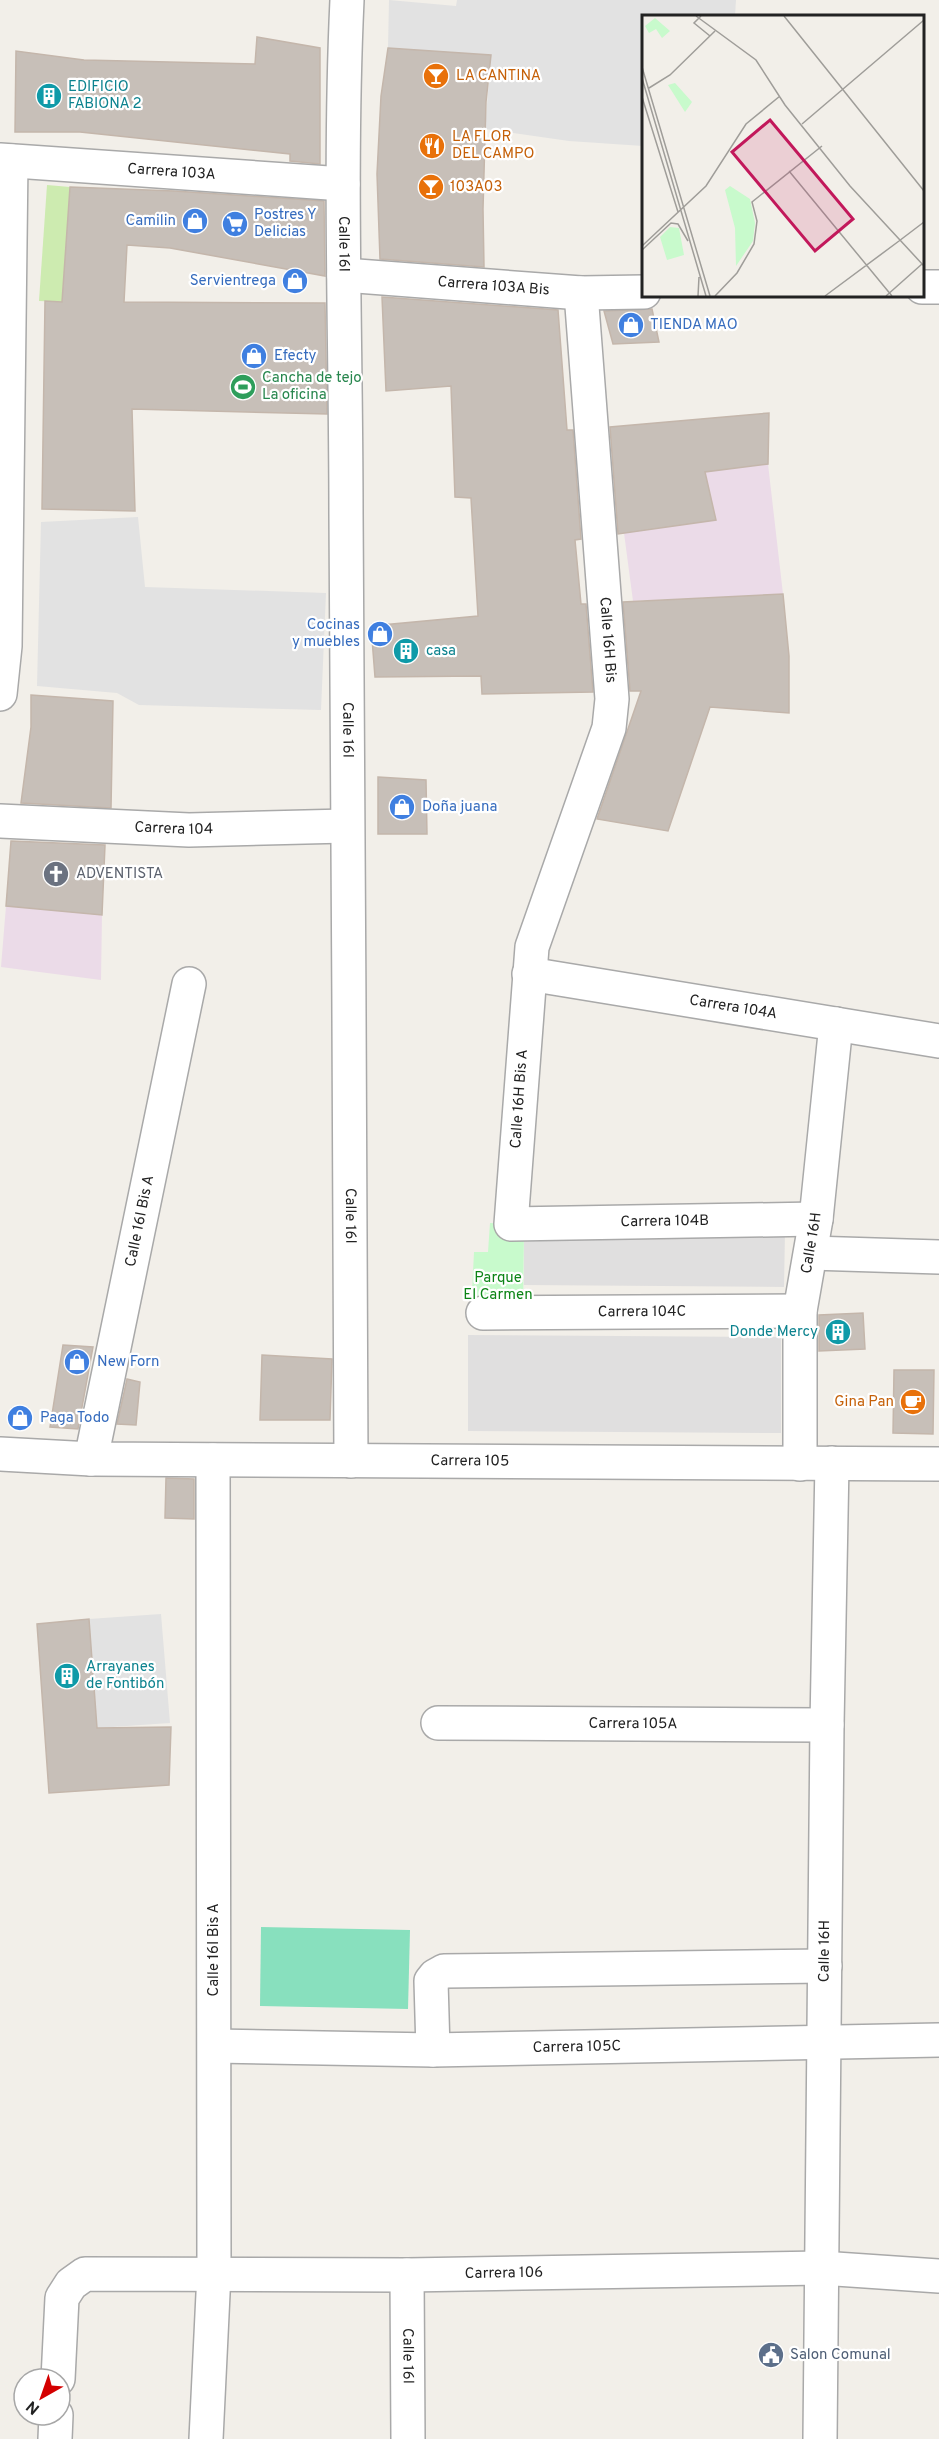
<svg xmlns="http://www.w3.org/2000/svg" width="939" height="2439" viewBox="0 0 939 2439" font-family="Overpass,sans-serif">
<style>
.residential{fill:#e0dfdf}
.industrial{fill:#ebdbe8}
.grass{fill:#cdebb0}
.park{fill:#c8facc}
.pitch{fill:#88e0be}
.parking{fill:#e2e2e2}
.building{fill:#c7bfb8;stroke:#c4b6ab;stroke-width:1.5}
.lines{fill:none;stroke-linecap:round;stroke-linejoin:round}
.minor-casing{stroke:#a9a9a9;stroke-width:36}
.minor{stroke:#fff;stroke-width:33}
.labels{text-anchor:middle;dominant-baseline:central;stroke-width:4.5;stroke-linejoin:round;paint-order:stroke}
.food-label{font-size:15px;fill:#c56008;stroke:#fff;text-anchor:start}
.culture-label{font-size:15px;fill:#0d838f;stroke:#fff;text-anchor:start}
.street-label{font-size:15px;fill:#222;stroke:#fff}
.shop-label{font-size:15px;fill:#366cbe;stroke:#fff;text-anchor:start}
.leisure-label{font-size:15px;fill:#27864d;stroke:#fff;text-anchor:start}
.worship-label{font-size:15px;fill:#5b616d;stroke:#fff;text-anchor:start}
.park-label{font-size:15px;fill:#0c8416;stroke:#fff}
.service-label{font-size:15px;fill:#4e5e75;stroke:#fff;text-anchor:start}
.inset-road{fill:none;stroke:#9f9d99;stroke-width:1.5}
.view{fill:#c2185b;fill-opacity:0.15;stroke:#c2185b;stroke-width:3}
.inset-edge{fill:none;stroke:#222;stroke-width:3}
</style>
<rect width="100%" height="100%" fill="#f2efe9"/>
<path class="residential" d="M 524,1229 L 785,1232 L 784,1287 L 524,1285 Z
M 468,1335 L 781,1337 L 781,1433 L 468,1431 Z"/>
<path class="industrial" d="M 768,464 L 783,594 L 633,601 L 624,533 L 716,520 L 705,472 Z
M 6,906 L 102,915 L 101,980 L 1,967 Z"/>
<path class="grass" d="M 47,185 L 70,187 L 62,302 L 39,301 Z"/>
<path class="park" d="M 490,1223 L 511,1224 L 524,1229 L 523,1313 L 471,1312 L 474,1252 L 488,1252 Z"/>
<path class="pitch" d="M 261,1927 L 410,1930 L 408,2009 L 260,2006 Z"/>
<path class="parking" d="M 389,0 L 456,6 L 457,0 L 736,0 L 735,16 L 644,16 L 643,146 L 569,141 L 485,129 L 491,56 L 414,55 L 388,48 Z
M 138,517 L 145,587 L 326,593 L 321,710 L 139,705 L 117,693 L 37,686 L 41,522 Z
M 161,1614 L 170,1723 L 97,1728 L 89,1619 Z"/>
<path class="building" d="M 257,37 L 320,48 L 320,164 L 290,161 L 290,154 L 80,132 L 15,132 L 16,51 L 84,60 L 255,64 Z
M 388,48 L 491,55 L 486,102 L 483,209 L 484,267 L 380,259 L 377,174 L 381,96 Z
M 70,187 L 174,191 L 324,201 L 325,276 L 170,248 L 127,245 L 124,302 L 325,303 L 327,414 L 132,409 L 135,511 L 42,509 L 45,301 L 62,302 Z
M 382,297 L 558,310 L 567,430 L 573,430 L 581,539 L 575,540 L 581,604 L 586,604 L 593,692 L 482,694 L 481,676 L 375,677 L 371,626 L 478,616 L 471,498 L 455,497 L 451,386 L 386,391 Z
M 652,309 L 659,342 L 613,344 L 604,311 Z
M 769,413 L 768,464 L 705,472 L 716,520 L 618,534 L 610,427 Z
M 783,594 L 789,656 L 789,713 L 710,707 L 668,831 L 597,819 L 641,691 L 630,691 L 623,602 Z
M 31,695 L 113,701 L 111,808 L 21,803 L 31,727 Z
M 378,777 L 426,780 L 427,834 L 378,834 Z
M 11,841 L 105,845 L 102,915 L 6,906 Z
M 863,1313 L 865,1349 L 819,1351 L 819,1315 Z
M 63,1345 L 93,1347 L 78,1429 L 50,1427 Z
M 262,1355 L 332,1359 L 330,1420 L 260,1420 Z
M 894,1370 L 934,1370 L 933,1434 L 893,1433 Z
M 127,1379 L 140,1382 L 136,1425 L 117,1424 Z
M 166,1478 L 194,1479 L 194,1519 L 165,1518 Z
M 89,1619 L 97,1728 L 171,1727 L 169,1785 L 49,1793 L 37,1624 Z"/>
<g class="lines">
<g class="minor-casing">
<g id="minor">
<path id="s1" d="M 347,0 C 339,171 346,343 346,514 C 348,830 350,1145 351,1461"/>
<path id="s2" d="M 0,160 L 343,184"/>
<path id="s3" d="M 344,275 L 581,293 L 644,292"/>
<path d="M 922,287 L 939,287"/>
<path id="s4" d="M 581,293 L 612,699 L 609,728 L 532,947 L 511,1224 L 816,1219"/>
<path d="M 0,694 L 5,646 L 11,161"/>
<path id="s5" d="M 0,821 L 189,830 L 346,826"/>
<path id="s6" d="M 529,974 L 939,1041"/>
<path d="M 811,1253 L 939,1257"/>
<path id="s7" d="M 483,1313 L 800,1311"/>
<path id="s8" d="M 0,1454 L 91,1459 L 939,1464"/>
<path id="s9" d="M 91,1459 L 189,984"/>
<path id="s10" d="M 800,1464 L 800,1311 L 816,1219 L 836,1024"/>
<path id="s11" d="M 438,1723 L 827,1725"/>
<path id="s12" d="M 215,2046 L 433,2050 L 939,2040"/>
<path d="M 433,2050 L 431,1981 L 435,1976 L 444,1971 L 825,1966"/>
<path id="s13" d="M 407,2275 L 408,2438"/>
<path id="s14" d="M 58,2379 L 62,2298 L 71,2284 L 85,2274 L 407,2275 L 821,2268 L 939,2276"/>
<path d="M 55,2439 L 56,2415"/>
<path d="M 206,2439 L 214,2273 L 213,1460"/>
<path id="s15" d="M 820,2439 L 827,1725 L 832,1463"/>
</g>
</g>
<use href="#minor" class="minor"/>
</g>
<defs>
<g id="bar-disc" transform="scale(1.35)"><circle r="9.5" fill="#e8710a" stroke="#fff"/><path d="M-6-5H6L.8 .8V4.5H3.5V6h-7V4.5H-.8V.8Z" fill="#fff"/></g>
<g id="building-disc" transform="scale(1.35)"><circle r="9.5" fill="#0f9aa8" stroke="#fff"/><path d="M-4-6H4V6H1V3H-1V6H-4ZM-2.5-4.3h1.7v1.8h-1.7ZM.8-4.3h1.7v1.8H.8ZM-2.5-1h1.7V.8h-1.7ZM.8-1h1.7V.8H.8Z" fill="#fff"/></g>
<g id="restaurant-disc" transform="scale(1.35)"><circle r="9.5" fill="#e8710a" stroke="#fff"/><path d="M-5-6h1v4h1v-4h1v4h1v-4h1v5L-1.5 .5V6h-2V.5L-5-1ZM5-6V6H3V1.5H1.5Q1.5-4 5-6Z" fill="#fff"/></g>
<g id="shop-disc" transform="scale(1.35)"><circle r="9.5" fill="#3f7fe0" stroke="#fff"/><path d="M-5-2.5h2.3a2.7 3.5 0 0 1 5.4 0H5L5.5 6h-11ZM-1.5-2.5h3a1.5 2.3 0 0 0-3 0Z" fill="#fff"/></g>
<g id="supermarket-disc" transform="scale(1.35)"><circle r="9.5" fill="#3f7fe0" stroke="#fff"/><path d="M-6-5.5h2.5l.6 2H6L4.5 2H-2.5L-4.4-4H-6ZM-1.5 3.2a1.3 1.3 0 1 0 .1 0ZM3 3.2a1.3 1.3 0 1 0 .1 0Z" fill="#fff"/></g>
<g id="stadium-disc" transform="scale(1.35)"><circle r="9.5" fill="#2e9e5b" stroke="#fff"/><path d="M0-5a6.5 5 0 1 0 0 10a6.5 5 0 1 0 0-10ZM-3.5-1.8h7v3.6h-7Z" fill="#fff"/></g>
<g id="church-disc" transform="scale(1.35)"><circle r="9.5" fill="#6b7280" stroke="#fff"/><path d="M-1.2-6h2.4v3.5h3.3v2.4h-3.3V6h-2.4V-.1h-3.3v-2.4h3.3Z" fill="#fff"/></g>
<g id="cafe-disc" transform="scale(1.35)"><circle r="9.5" fill="#e8710a" stroke="#fff"/><path d="M-5.5-4.5H6V0H3Q3 3.5 0 3.5H-2.5Q-5.5 3.5-5.5 0ZM3-3.2v2h1.7v-2ZM-6 4.5H4V6H-6Z" fill="#fff"/></g>
<g id="civic-disc" transform="scale(1.35)"><circle r="9.5" fill="#5c6f8a" stroke="#fff"/><path d="M-.6-6.5H3V-4.5H.6V-3L4-1V1h2V6H-6V1h2V-1L-.6-3ZM-1.2 2.5V6h2.4V2.5Z" fill="#fff"/></g>
</defs>
<g fill-rule="evenodd">
<use href="#bar-disc" x="436" y="76"/>
<use href="#building-disc" x="49" y="96"/>
<use href="#restaurant-disc" x="432" y="146"/>
<use href="#bar-disc" x="431" y="187"/>
<use href="#shop-disc" x="195" y="221"/>
<use href="#supermarket-disc" x="235" y="224"/>
<use href="#shop-disc" x="295" y="281"/>
<use href="#shop-disc" x="631" y="325"/>
<use href="#shop-disc" x="254" y="356"/>
<use href="#stadium-disc" x="243" y="387"/>
<use href="#shop-disc" x="380" y="634"/>
<use href="#building-disc" x="406" y="651"/>
<use href="#shop-disc" x="402" y="807"/>
<use href="#church-disc" x="56" y="874"/>
<use href="#building-disc" x="838" y="1332"/>
<use href="#shop-disc" x="77" y="1362"/>
<use href="#cafe-disc" x="913" y="1402"/>
<use href="#shop-disc" x="20" y="1418"/>
<use href="#building-disc" x="67" y="1676"/>
<use href="#civic-disc" x="771" y="2355"/>
</g>
<g class="labels">
<g class="food-label">
<text x="456" y="76">LA CANTINA</text>
<text x="452" y="137">LA FLOR<tspan x="452" dy="17">DEL CAMPO</tspan></text>
<text x="450" y="187">103A03</text>
<text x="894" y="1402" text-anchor="end">Gina Pan</text>
</g>
<g class="culture-label">
<text x="68" y="87">EDIFICIO<tspan x="68" dy="17">FABIONA 2</tspan></text>
<text x="426" y="651">casa</text>
<text x="818" y="1332" text-anchor="end">Donde Mercy</text>
<text x="86" y="1667">Arrayanes<tspan x="86" dy="17">de Fontibón</tspan></text>
</g>
<g class="street-label">
<text stroke="none"><textPath href="#s2" startOffset="172">Carrera 103A</textPath></text>
<text stroke="none"><textPath href="#s1" startOffset="244">Calle 16I</textPath></text>
<text stroke="none"><textPath href="#s3" startOffset="150">Carrera 103A Bis</textPath></text>
<text stroke="none"><textPath href="#s4" startOffset="348">Calle 16H Bis</textPath></text>
<text stroke="none"><textPath href="#s1" startOffset="730">Calle 16I</textPath></text>
<text stroke="none"><textPath href="#s5" startOffset="174">Carrera 104</textPath></text>
<text stroke="none"><textPath href="#s6" startOffset="207">Carrera 104A</textPath></text>
<text transform="translate(520 1099) rotate(-86)">Calle 16H Bis A</text>
<text stroke="none"><textPath href="#s1" startOffset="1216">Calle 16I</textPath></text>
<text stroke="none"><textPath href="#s9" startOffset="243">Calle 16I Bis A</textPath></text>
<text stroke="none"><textPath href="#s4" startOffset="1100">Carrera 104B</textPath></text>
<text stroke="none"><textPath href="#s10" startOffset="222">Calle 16H</textPath></text>
<text stroke="none"><textPath href="#s7" startOffset="159">Carrera 104C</textPath></text>
<text stroke="none"><textPath href="#s8" startOffset="470">Carrera 105</textPath></text>
<text stroke="none"><textPath href="#s11" startOffset="195">Carrera 105A</textPath></text>
<text transform="translate(214 1950) rotate(-90)">Calle 16I Bis A</text>
<text stroke="none"><textPath href="#s15" startOffset="488">Calle 16H</textPath></text>
<text stroke="none"><textPath href="#s12" startOffset="362">Carrera 105C</textPath></text>
<text stroke="none"><textPath href="#s14" startOffset="534">Carrera 106</textPath></text>
<text stroke="none"><textPath href="#s13" startOffset="81">Calle 16I</textPath></text>
</g>
<g class="shop-label">
<text x="254" y="215">Postres Y<tspan x="254" dy="17">Delicias</tspan></text>
<text x="176" y="221" text-anchor="end">Camilin</text>
<text x="276" y="281" text-anchor="end">Servientrega</text>
<text x="650" y="325">TIENDA MAO</text>
<text x="274" y="356">Efecty</text>
<text x="360" y="625" text-anchor="end">Cocinas<tspan x="360" dy="17">y muebles</tspan></text>
<text x="422" y="807">Doña juana</text>
<text x="97" y="1362">New Forn</text>
<text x="40" y="1418">Paga Todo</text>
</g>
<g class="leisure-label">
<text x="262" y="378">Cancha de tejo<tspan x="262" dy="17">La oficina</tspan></text>
</g>
<g class="worship-label">
<text x="76" y="874">ADVENTISTA</text>
</g>
<g class="park-label">
<text x="498" y="1278">Parque<tspan x="498" dy="17">El Carmen</tspan></text>
</g>
<g class="service-label">
<text x="790" y="2355">Salon Comunal</text>
</g>
</g>
<g transform="translate(642 15)">
<rect width="282" height="282" fill="#f2efe9"/>
<path d="M 13,3 L 28,16 L 20,23 L 14,14 L 7,18 L 3,11 ZM 33,68 L 50,87 L 43,97 L 26,70 ZM 88,171 L 108,184 L 113,208 L 111,226 L 94,251 L 93,213 L 83,175 ZM 28,212 L 37,213 L 42,240 L 25,245 L 18,222 Z" fill="#c8facc"/>
<path class="inset-road" d="M 54,1 L 114,45 L 143,90 L 208,171 L 282,251M 59,1 L 52,8 L 68,21M 142,1 L 282,176M 0,52 L 68,281M 0,63 L 64,281M 7,73 L 28,60 L 73,16M 0,82 L 36,197M 160,109 L 282,5M 147,156 L 250,281M 257,226 L 282,207M 0,231 L 64,171 L 104,109 L 138,81M 0,235 L 29,208 L 36,209 L 46,226M 56,281 L 57,262M 73,281 L 95,258 L 112,229 L 115,206 L 110,187 L 180,131M 183,281 L 257,226M 244,281 L 280,249"/>
<path class="view" d="M 128,105 L 211,204 L 173,236 L 90,137 Z"/>
<rect width="282" height="282" class="inset-edge"/>
</g>
<g transform="translate(42 2397) rotate(220)"><circle r="28" fill="#ffffff" stroke="#a7a7a7" stroke-width="1.5"/>
<path d="M0-4.5L10 22L0 15L-10 22Z" fill="#d40000"/>
<text y="-9" font-size="16" font-weight="bold" text-anchor="middle" fill="#222222">N</text>
</g>
</svg>
